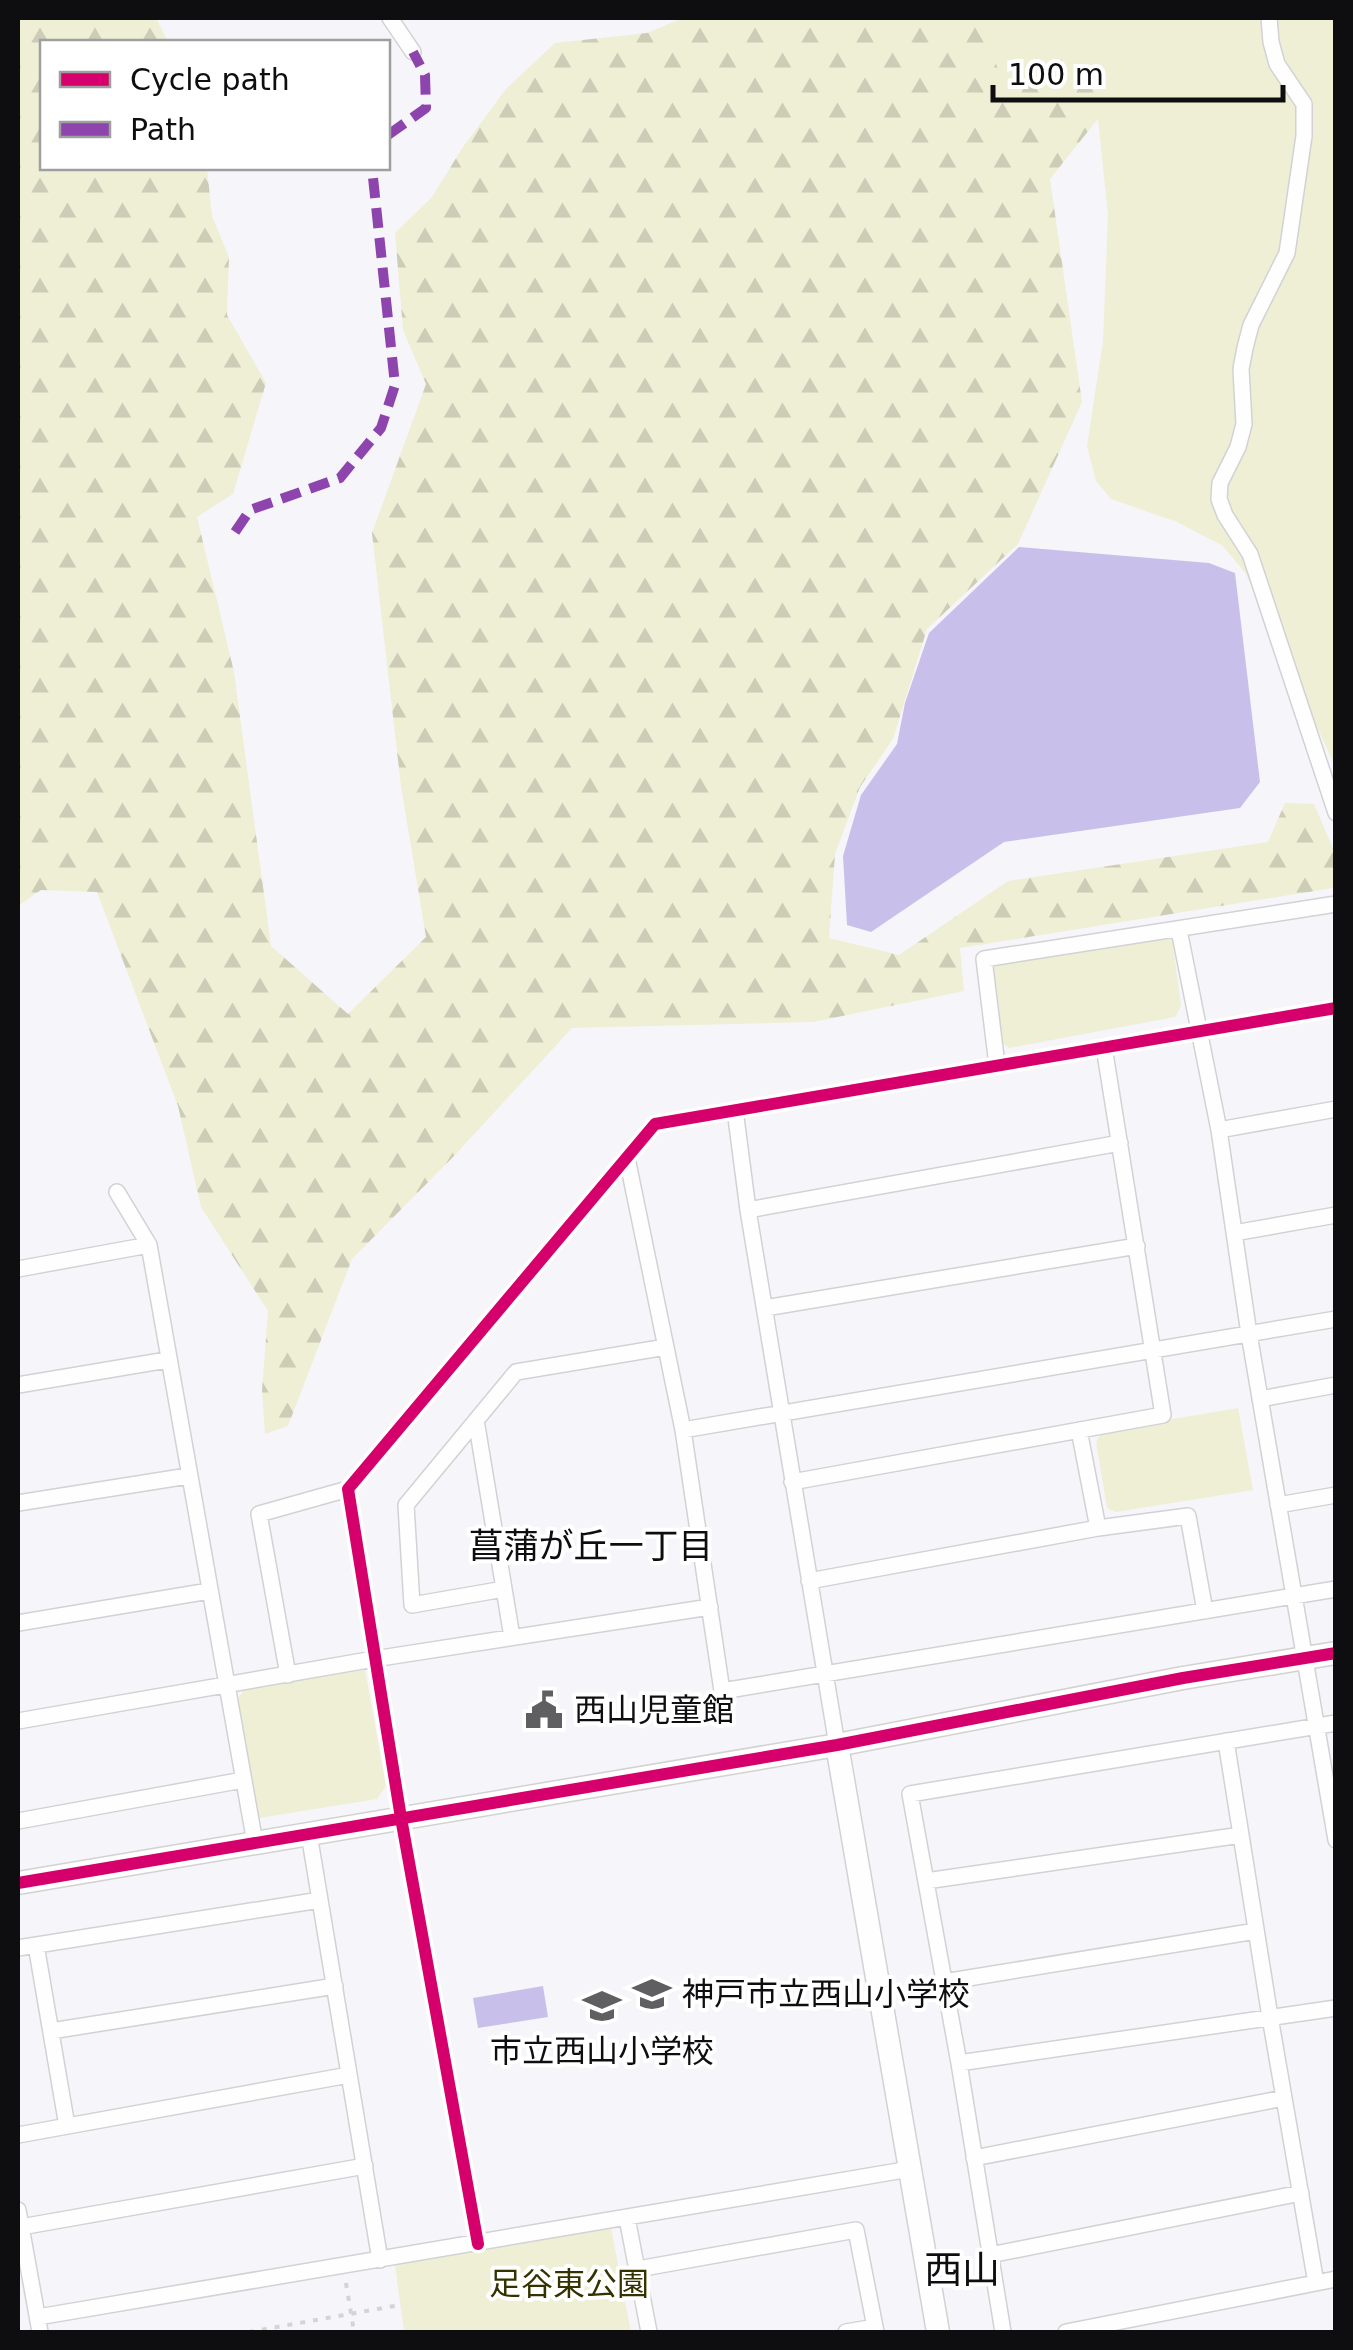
<svg xmlns="http://www.w3.org/2000/svg" width="1353" height="2350" viewBox="0 0 1353 2350" font-family="'DejaVu Sans','Noto Sans JP',sans-serif">
<style>
.forest{fill:url(#forest-firs)}
.park{fill:#efefd6}
.water{fill:#c8c0eb}
.lines{fill:none;stroke-linecap:round;stroke-linejoin:round}
.street-casing{stroke:#d2d2d5;stroke-width:18}
.secondary-casing{stroke:#d2d2d5;stroke-width:25}
.path{stroke:#d4d4d5;stroke-width:4;stroke-dasharray:5 8;stroke-linecap:butt}
.street{stroke:#fefefe;stroke-width:15}
.secondary{stroke:#fefefe;stroke-width:22}
.quiet{stroke:#8e44ad;stroke-width:10;stroke-dasharray:20 10;stroke-linecap:butt}
.cycleway-casing{stroke:#fff;stroke-width:19}
.cycleway{stroke:#d6006c;stroke-width:12}
.labels{text-anchor:middle;dominant-baseline:central;stroke-width:8;stroke-linejoin:round;paint-order:stroke}
.poi-label{font-size:32px;fill:#0e0e10;stroke:#fff;text-anchor:start}
.park-label{font-size:32px;fill:#343300;stroke:#fff}
.neighbourhood-label{font-size:35px;fill:#0e0e10;stroke:#fff}
.quarter-label{font-size:38px;fill:#0e0e10;stroke:#fff}
</style>
<defs>
<pattern id="forest-firs" width="22" height="20" patternUnits="userSpaceOnUse" patternTransform="scale(2.5)"><rect width="22" height="20" fill="#efefd6"/><path d="M5 1l3.5 6h-7zM16 11l3.5 6h-7z" fill="#ccccb7"/></pattern>
</defs>
<rect width="100%" height="100%" fill="#f6f5fa"/>
<path class="forest" d="M 22,18 L 156,18 L 168,42 L 42,42 L 42,168 L 207,168 L 212,216 L 229,257 L 227,315 L 266,383 L 233,494 L 197,517 L 234,672 L 271,946 L 348,1014 L 426,937 L 401,786 L 372,533 L 426,384 L 403,330 L 395,233 L 432,197 L 463,147 L 506,89 L 555,43 L 647,33 L 683,18 L 1040,18 L 1144,61 L 1050,179 L 1082,402 L 1018,544 L 927,629 L 893,739 L 860,787 L 835,854 L 829,938 L 899,955 L 1008,881 L 1268,842 L 1285,803 L 1314,804 L 1335,853 L 1333,888 L 960,948 L 964,991 L 813,1022 L 572,1028 L 454,1156 L 352,1259 L 288,1426 L 265,1434 L 262,1390 L 268,1311 L 201,1207 L 178,1106 L 97,892 L 41,890 L 18,906 L 18,22 Z"/>
<path class="park" d="M 980,18 L 1335,18 L 1335,766 L 1246,574 L 1223,546 L 1177,522 L 1111,499 L 1096,481 L 1087,446 L 1103,341 L 1108,215 L 1091,52 L 1000,75 Z
M 1172,937 L 1181,1006 L 1175,1017 L 1009,1048 L 1002,1043 L 991,972 L 998,961 Z
M 1238,1408 L 1253,1490 L 1116,1512 L 1107,1508 L 1096,1442 L 1102,1431 Z
M 365,1669 L 386,1786 L 377,1799 L 259,1818 L 238,1698 L 245,1689 Z
M 611,2228 L 631,2332 L 404,2332 L 395,2265 Z"/>
<path class="water" d="M 1019,547 L 1209,563 L 1235,573 L 1260,782 L 1240,808 L 1004,842 L 871,932 L 847,925 L 843,856 L 861,795 L 897,744 L 905,703 L 929,633 Z
M 543,1986 L 548,2017 L 478,2028 L 473,1998 Z"/>
<g class="lines">
<g class="street-casing">
<path id="street" d="M 390,18 L 413,52
M 1269,18 L 1271,42 L 1277,64 L 1304,104 L 1304,136 L 1287,253 L 1251,325 L 1245,348 L 1241,369 L 1244,424 L 1238,447 L 1220,483 L 1219,499 L 1225,515 L 1250,554 L 1336,813
M 1179,930 L 1219,1130 L 1249,1334 L 1336,1840
M 997,1065 L 984,959 L 1336,904
M 735,1110 L 748,1210 L 837,1745
M 1219,1130 L 1336,1109
M 627,1158 L 683,1430 L 722,1691 L 1336,1589
M 117,1192 L 149,1245 L 255,1843
M 748,1210 L 1120,1143
M 1234,1233 L 1336,1215
M 18,1269 L 149,1245
M 765,1308 L 1137,1246
M 18,1385 L 167,1360
M 1260,1399 L 1336,1385
M 476,1420 L 512,1637
M 683,1430 L 1336,1319
M 1079,1430 L 1098,1528
M 792,1482 L 1163,1415 L 1104,1047
M 18,1503 L 188,1476
M 1278,1505 L 1336,1495
M 809,1581 L 1098,1528 L 1188,1516 L 1205,1611
M 504,1589 L 412,1605 L 406,1505 L 516,1372 L 666,1347
M 18,1623 L 209,1591
M 288,1675 L 259,1514 L 348,1489
M 18,1721 L 374,1659 L 710,1607
M 1226,1741 L 1270,2017 L 1316,2283
M 18,1821 L 243,1780
M 309,1834 L 380,2260
M 926,1881 L 1241,1835
M 36,1945 L 67,2126
M 18,1948 L 320,1900
M 944,1982 L 1256,1931
M 51,2031 L 335,1986
M 959,2063 L 1336,2008
M 18,2135 L 349,2075
M 974,2158 L 1284,2098
M 18,2210 L 40,2332
M 627,2218 L 649,2332
M 21,2227 L 365,2166
M 478,2244 L 401,1818 L 348,1489 L 655,1124 L 1336,1008
M 990,2255 L 1301,2193
M 638,2269 L 856,2230 L 876,2332
M 38,2317 L 910,2169
M 846,2332 L 875,2327
M 1003,2332 L 959,2063 L 910,1794 L 1336,1723
M 1066,2332 L 1336,2279"/>
</g>
<g class="secondary-casing">
<path id="secondary" d="M 837,1745 L 938,2332
M 18,1883 L 837,1745 L 1183,1678 L 1336,1653"/>
</g>
<path class="path" d="M 346,2283 L 354,2332
M 249,2332 L 400,2305"/>
<use href="#street" class="street"/>
<use href="#secondary" class="secondary"/>
<path class="quiet" d="M 388,135 L 426,108 L 425,75 L 413,52
M 235,532 L 250,510 L 340,478 L 381,428 L 395,385 L 372,168"/>
<g class="cycleway-casing">
<path id="cycleway" d="M 18,1883 L 837,1745 L 1183,1678 L 1336,1653
M 478,2244 L 401,1818 L 348,1489 L 655,1124 L 1336,1008"/>
</g>
<use href="#cycleway" class="cycleway"/>
</g>
<defs>
<g id="civic-bare" transform="scale(3)"><path d="M-.6-6.5H3V-4.5H.6V-3L4-1V1h2V6H-6V1h2V-1L-.6-3ZM-1.2 2.5V6h2.4V2.5Z" fill="#5f5f62" stroke="#fff" stroke-width="2.5" paint-order="stroke"/></g>
<g id="school-bare" transform="scale(3)"><path d="M0-5L7-2L0 1L-7-2ZM-4 1L0 2.5L4 1V4Q0 6-4 4Z" fill="#5f5f62" stroke="#fff" stroke-width="2.5" paint-order="stroke"/></g>
</defs>
<g fill-rule="evenodd">
<use href="#civic-bare" x="544" y="1710"/>
<use href="#school-bare" x="652" y="1994"/>
<use href="#school-bare" x="602" y="2006"/>
</g>
<g class="labels">
<g class="poi-label">
<text x="574" y="1710">西山児童館</text>
<text x="682" y="1994">神戸市立西山小学校</text>
<text x="602" y="2051" text-anchor="middle">市立西山小学校</text>
</g>
<g class="park-label">
<text x="569" y="2284">足谷東公園</text>
</g>
<g class="neighbourhood-label">
<text x="591" y="1546">菖蒲が丘一丁目</text>
</g>
<g class="quarter-label">
<text x="962" y="2270">西山</text>
</g>
</g>
<rect width="1353" height="2350" fill="none" stroke="#0e0e10" stroke-width="40"/>
<rect x="40" y="40" width="350" height="130" fill="#ffffff" stroke="#9f9f9f" stroke-width="2.5"/>
<rect x="60" y="72" width="50" height="15" fill="#d6006c" stroke="#9f9f9f" stroke-width="2.5"/>
<text x="130" y="90" font-size="30" fill="#0e0e10">Cycle path</text>
<rect x="60" y="122" width="50" height="15" fill="#8e44ad" stroke="#9f9f9f" stroke-width="2.5"/>
<text x="130" y="140" font-size="30" fill="#0e0e10">Path</text>
<path d="M993 85v15h290v-15" fill="none" stroke="#0e0e10" stroke-width="5"/>
<text x="1008" y="85" font-size="30" fill="#0e0e10" stroke="#ffffff" stroke-width="8" paint-order="stroke">100 m</text>
</svg>
